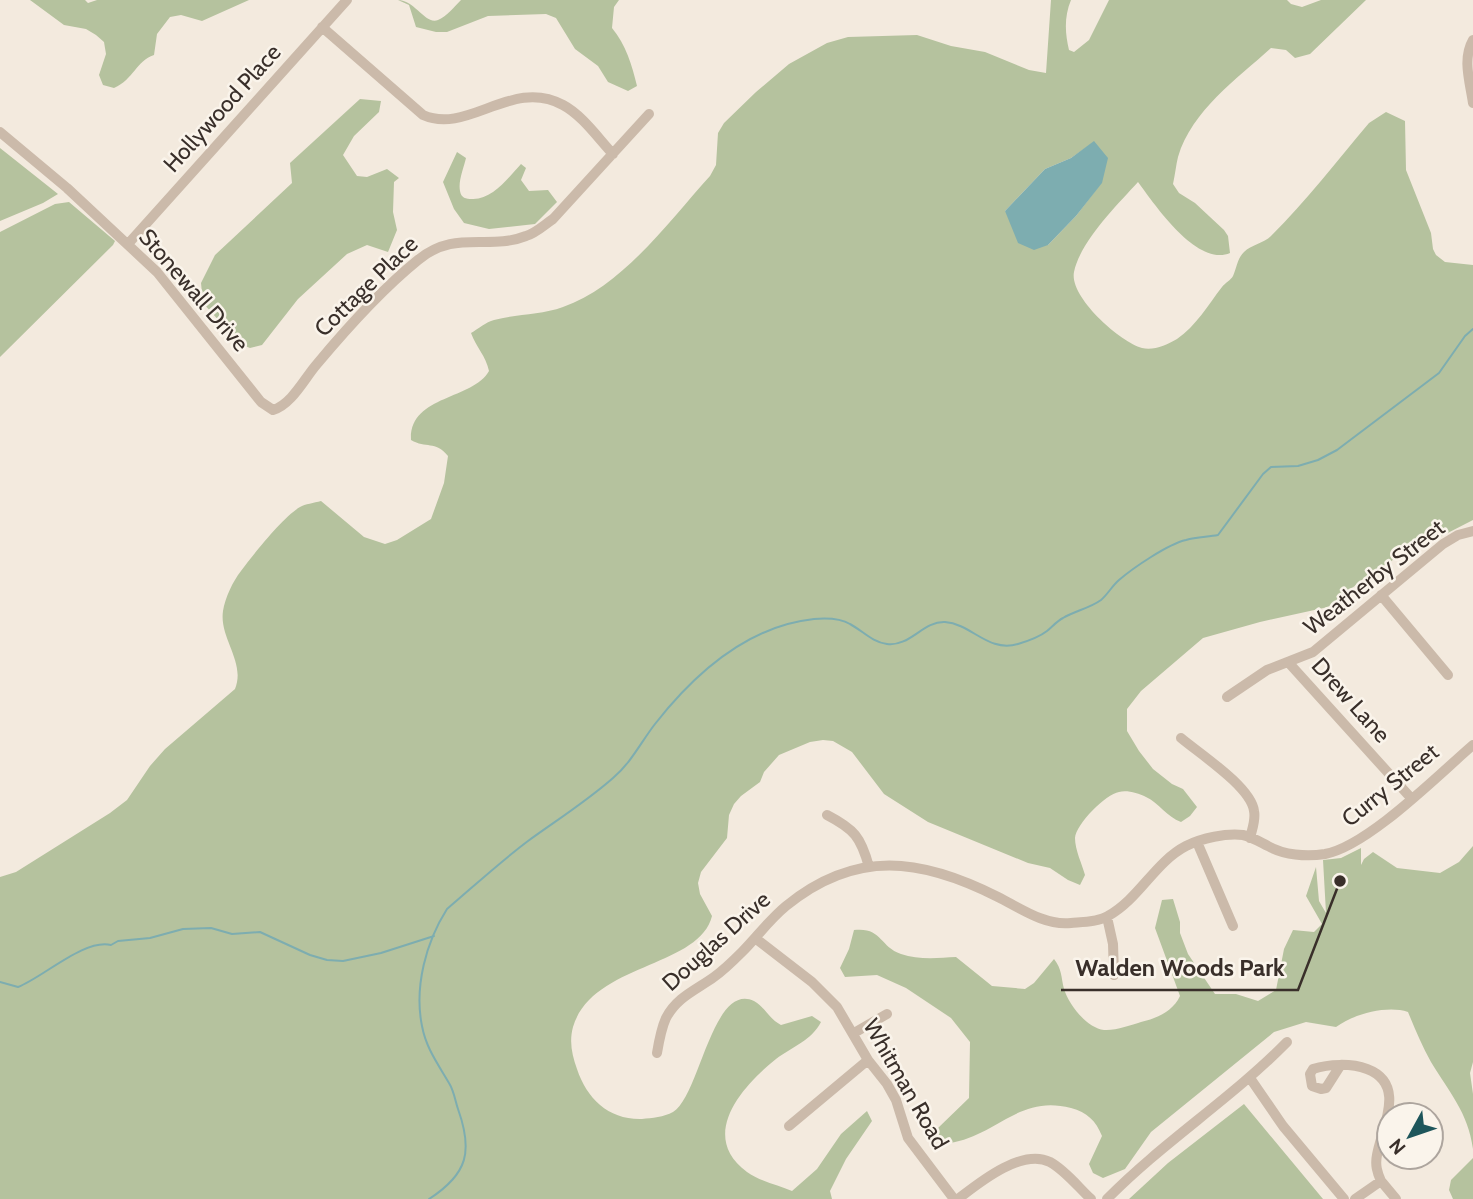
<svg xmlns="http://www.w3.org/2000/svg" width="1473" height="1199" viewBox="0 0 1473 1199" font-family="Cabin,sans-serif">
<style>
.green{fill:#b5c29e;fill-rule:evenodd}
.water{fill:#7dadb0}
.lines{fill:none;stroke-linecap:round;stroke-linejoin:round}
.stream{stroke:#7dadb0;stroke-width:2}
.minor{stroke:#cbbaaa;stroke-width:10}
.labels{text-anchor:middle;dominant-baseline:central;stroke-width:5;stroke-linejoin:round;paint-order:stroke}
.street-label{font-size:23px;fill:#392f2a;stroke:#faf4eb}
.leader{fill:none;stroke:#392f2a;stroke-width:2.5}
.callout-dot{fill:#392f2a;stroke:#faf4eb;stroke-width:2.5}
.callout-label{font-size:24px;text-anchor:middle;font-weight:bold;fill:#392f2a;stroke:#faf4eb;stroke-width:5;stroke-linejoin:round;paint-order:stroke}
</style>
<rect width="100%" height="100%" fill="#f3eade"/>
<path class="green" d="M 30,0 L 85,0 L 88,3 L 97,0 L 249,0 L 202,21 L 181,15 L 170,17 L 157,34 L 154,55 C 136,61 134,79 114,88 L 103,85 L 99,75 L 106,54 L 104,42 L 96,35 L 86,29 L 64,25 Z
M 398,0 C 415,0 425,25 438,20 C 446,17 455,6 461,0 L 619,0 L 614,7 L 612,28 C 626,45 632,65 637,86 L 628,91 L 608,82 L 598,66 L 575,49 L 556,18 L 546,14 L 488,16 L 447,32 L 436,32 L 416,27 L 409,5 Z
M 1051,0 L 1071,0 C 1064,17 1065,33 1069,50 L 1074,52 L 1089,40 L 1109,0 L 1287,0 L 1291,4 L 1302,7 L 1321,0 L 1366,0 L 1310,54 L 1295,58 L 1286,50 L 1271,48 C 1237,79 1192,110 1178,157 C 1176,165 1175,175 1173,184 L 1179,193 L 1195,203 L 1224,230 L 1228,236 L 1230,253 C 1197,267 1155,205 1138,182 C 1117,205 1080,242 1074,272 C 1069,297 1120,342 1142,348 C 1153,351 1167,345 1177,339 C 1196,326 1208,305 1222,287 C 1225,283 1231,280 1233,276 C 1237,267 1237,259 1244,252 C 1251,245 1264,243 1271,236 C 1306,201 1337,161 1369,123 L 1386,112 L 1405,121 L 1406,170 L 1431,233 L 1433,249 L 1436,255 L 1445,262 L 1473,265 L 1473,520 L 1434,540 L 1415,546 L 1366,577 L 1328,607 L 1260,622 L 1203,638 L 1141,691 L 1127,709 L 1127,731 L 1139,751 L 1153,769 L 1172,784 L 1183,789 L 1197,807 L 1190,816 L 1181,822 C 1167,817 1159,803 1146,797 C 1138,793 1127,790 1119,792 C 1106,794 1076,824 1075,838 C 1075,850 1082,864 1085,875 L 1080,885 L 1068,880 L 1050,868 L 1028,863 L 928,822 L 884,794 L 852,752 L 833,741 L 823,740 L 810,742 L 779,755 L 764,772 L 760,782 L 741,796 L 734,804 L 729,815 L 727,838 L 701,872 L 698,883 L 700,894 L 712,916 C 699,968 592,963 573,1027 C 569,1042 572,1055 577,1069 C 587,1099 609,1120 642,1119 C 652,1118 664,1117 673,1112 C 700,1096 712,982 754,1001 C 764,1006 769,1019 781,1025 L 812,1016 L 821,1022 C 812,1040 792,1047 776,1059 C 742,1086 698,1136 747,1172 C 759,1181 778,1185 792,1191 L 817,1169 L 841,1134 L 867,1111 L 872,1121 L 846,1159 L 830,1191 L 832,1199 L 0,1199 L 0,877 L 16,872 L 110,813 L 127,800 L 150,766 L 165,749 L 235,689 C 246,662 219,638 223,611 C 225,598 233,581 241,571 C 253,555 283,517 300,507 C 305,504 314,503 321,501 L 364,537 L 385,544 L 397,540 L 431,519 L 444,483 L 448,456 C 435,440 426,449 411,440 C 409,395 473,400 489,371 C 486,356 476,347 471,333 C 478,329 486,322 494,320 C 517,314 541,315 563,307 C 623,286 669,221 710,176 L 716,165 L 718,133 L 724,123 L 756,92 L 789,64 L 827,43 L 848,37 L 917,35 L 951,46 L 985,52 L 1029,70 L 1046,73 ZM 1094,142 L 1102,182 L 1076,216 L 1048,245 L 1005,211 L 1045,169 L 1071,158 Z
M 360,99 L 381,101 L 379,112 L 354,136 L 343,155 L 357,176 L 367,177 L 387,169 L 399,178 L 394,182 L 393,212 L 397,230 L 388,252 L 367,245 L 347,254 L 298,299 L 262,345 L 250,348 L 240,344 L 203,303 L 201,283 L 215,255 L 292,183 L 290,163 Z
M 0,148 L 58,194 L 43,203 L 0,221 Z
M 457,152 L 466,158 C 464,167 458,181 460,191 C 461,198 466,199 472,199 C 492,200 508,178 521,164 L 526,168 L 521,180 L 529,191 L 548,190 L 557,202 L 535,224 L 489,229 L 464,223 L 454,209 L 443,182 Z
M 69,202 L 115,241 L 113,245 L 0,357 L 0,232 L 55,204 Z
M 1473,846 L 1473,1062 L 1470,1073 L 1473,1094 L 1473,1149 C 1468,1112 1449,1092 1431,1062 C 1422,1046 1415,1029 1408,1012 C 1387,1005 1354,1014 1336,1027 L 1306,1022 L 1274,1032 L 1151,1132 L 1125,1169 L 1103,1178 L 1093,1173 L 1089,1164 L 1102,1136 C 1096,1121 1087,1112 1071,1108 C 1019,1094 997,1136 949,1143 L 939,1139 L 938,1128 L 969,1098 L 970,1042 L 951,1018 L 906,988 L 877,975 L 845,977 L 840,968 L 849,949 L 854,930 C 882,927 879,946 901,954 C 918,960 938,958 956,957 L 992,986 L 1025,989 L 1034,983 L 1054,959 C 1062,969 1061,977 1064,989 C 1069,1005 1087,1028 1104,1030 C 1115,1031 1131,1025 1141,1022 C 1158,1018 1173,1011 1180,996 L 1155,928 L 1162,900 L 1173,899 L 1180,922 L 1180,933 L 1188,954 L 1215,994 L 1236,994 L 1258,1001 L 1276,990 L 1284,949 L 1293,930 L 1314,932 L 1322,924 L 1306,896 L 1316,867 L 1319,901 L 1326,913 L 1323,860 L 1341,858 L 1361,848 L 1361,865 L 1364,859 L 1373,852 L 1397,868 L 1440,873 L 1459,862 Z
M 1244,1104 L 1323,1199 L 1129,1199 L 1168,1163 Z
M 1473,1158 L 1473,1199 L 1453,1199 L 1449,1190 L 1451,1180 Z"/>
<path class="water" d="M 1094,141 L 1108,158 L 1102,183 L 1076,216 L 1048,245 L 1034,250 L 1018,243 L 1005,211 L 1045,169 L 1071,158 Z"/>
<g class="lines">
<path class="stream" d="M 0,982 L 18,987 C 42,978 85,938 111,945 L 118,941 L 150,938 L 183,929 L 211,928 L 232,934 L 260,932 L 310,955 L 327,960 L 343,961 L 381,953 L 434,936
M 429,1199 C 468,1174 473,1151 458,1109 C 455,1100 454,1091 449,1083 C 438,1064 426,1048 422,1026 C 414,987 426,942 447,909 C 474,886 500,862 528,841 C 557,820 587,801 613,778 C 631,763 641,742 655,724 C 695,673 748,626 814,619 C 826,618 840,618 850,624 C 863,631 872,642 887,644 C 910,647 923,621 945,622 C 972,624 988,653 1018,644 C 1028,641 1038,638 1047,631 C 1052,627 1057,621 1063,618 C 1075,611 1090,608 1101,600 C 1108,594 1112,586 1119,580 C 1133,568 1168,544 1186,540 C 1197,537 1208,537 1218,535 L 1263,474 L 1271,467 L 1298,466 L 1318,460 L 1337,450 L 1439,373 L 1465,336 L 1473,329"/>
<path class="minor" d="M 322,27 L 423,115 C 468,135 512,77 563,105 C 582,115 598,138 613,154
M 1473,40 C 1462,59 1470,82 1473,103
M 0,132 L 67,188 L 157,272 L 261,402 L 273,410 C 292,404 304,379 317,364 C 347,328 381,290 418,260 C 455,229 488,251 526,236 C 536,233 544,225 553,219 L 649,114
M 128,244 L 347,0
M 1381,595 L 1448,675
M 1288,662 L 1411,798
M 1227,697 L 1267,670 L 1313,652 L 1443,544 L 1458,535 L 1473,531
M 1181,738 C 1200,754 1251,787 1254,811 C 1256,820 1252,829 1250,838
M 827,815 C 854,829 861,837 869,867
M 1197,842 L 1233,926
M 1107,917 L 1113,944 L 1114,975
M 755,938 L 812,982 L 837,1007 L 868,1060 L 887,1084 L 896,1100 L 908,1138 L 954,1199
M 854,1033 L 887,1014
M 657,1053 C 659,1041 661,1029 666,1018 C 677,997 696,990 714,977 C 724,970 733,961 742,952 C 757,937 769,920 786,906 C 856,849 921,858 998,897 C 1020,908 1045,926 1071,923 C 1082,922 1098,922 1108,916 C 1139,899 1155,862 1186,846 C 1202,838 1226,833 1243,835 C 1252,837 1260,842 1268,846 C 1284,855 1306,857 1325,854 C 1368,846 1438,775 1473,745
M 1340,1066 L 1326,1088 L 1321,1089 L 1312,1086 L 1310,1074 L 1313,1069 C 1329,1064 1351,1063 1367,1069 C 1407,1084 1382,1127 1377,1155 C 1375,1165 1377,1172 1381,1181 L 1355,1199
M 1250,1078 L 1283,1126 L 1344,1199
M 789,1126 L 868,1060
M 1381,1181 L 1396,1199
M 958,1199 C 980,1182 1022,1148 1050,1162 C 1065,1170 1079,1188 1091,1199
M 1107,1199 C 1163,1142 1231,1099 1287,1042"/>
</g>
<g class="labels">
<g class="street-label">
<text transform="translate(222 108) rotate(-48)">Hollywood Place</text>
<text transform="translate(366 286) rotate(-44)">Cottage Place</text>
<text transform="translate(194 290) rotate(49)">Stonewall Drive</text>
<text transform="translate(1374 577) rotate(-38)">Weatherby Street</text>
<text transform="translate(1351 700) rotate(48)">Drew Lane</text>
<text transform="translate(1390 785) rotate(-39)">Curry Street</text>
<text transform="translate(716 941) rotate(-42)">Douglas Drive</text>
<text transform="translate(906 1084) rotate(60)">Whitman Road</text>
</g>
</g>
<path class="leader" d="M1340 881L1298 990H1061"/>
<circle class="callout-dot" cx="1340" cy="881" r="7"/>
<g class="callout-label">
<text x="1180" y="976">Walden Woods Park</text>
</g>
<g transform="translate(1410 1136) rotate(230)"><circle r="33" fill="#faf4eb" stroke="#ada59e" stroke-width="2"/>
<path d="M0-5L12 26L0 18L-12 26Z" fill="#1e565b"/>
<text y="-10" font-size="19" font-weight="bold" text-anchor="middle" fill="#392f2a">N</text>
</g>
</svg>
